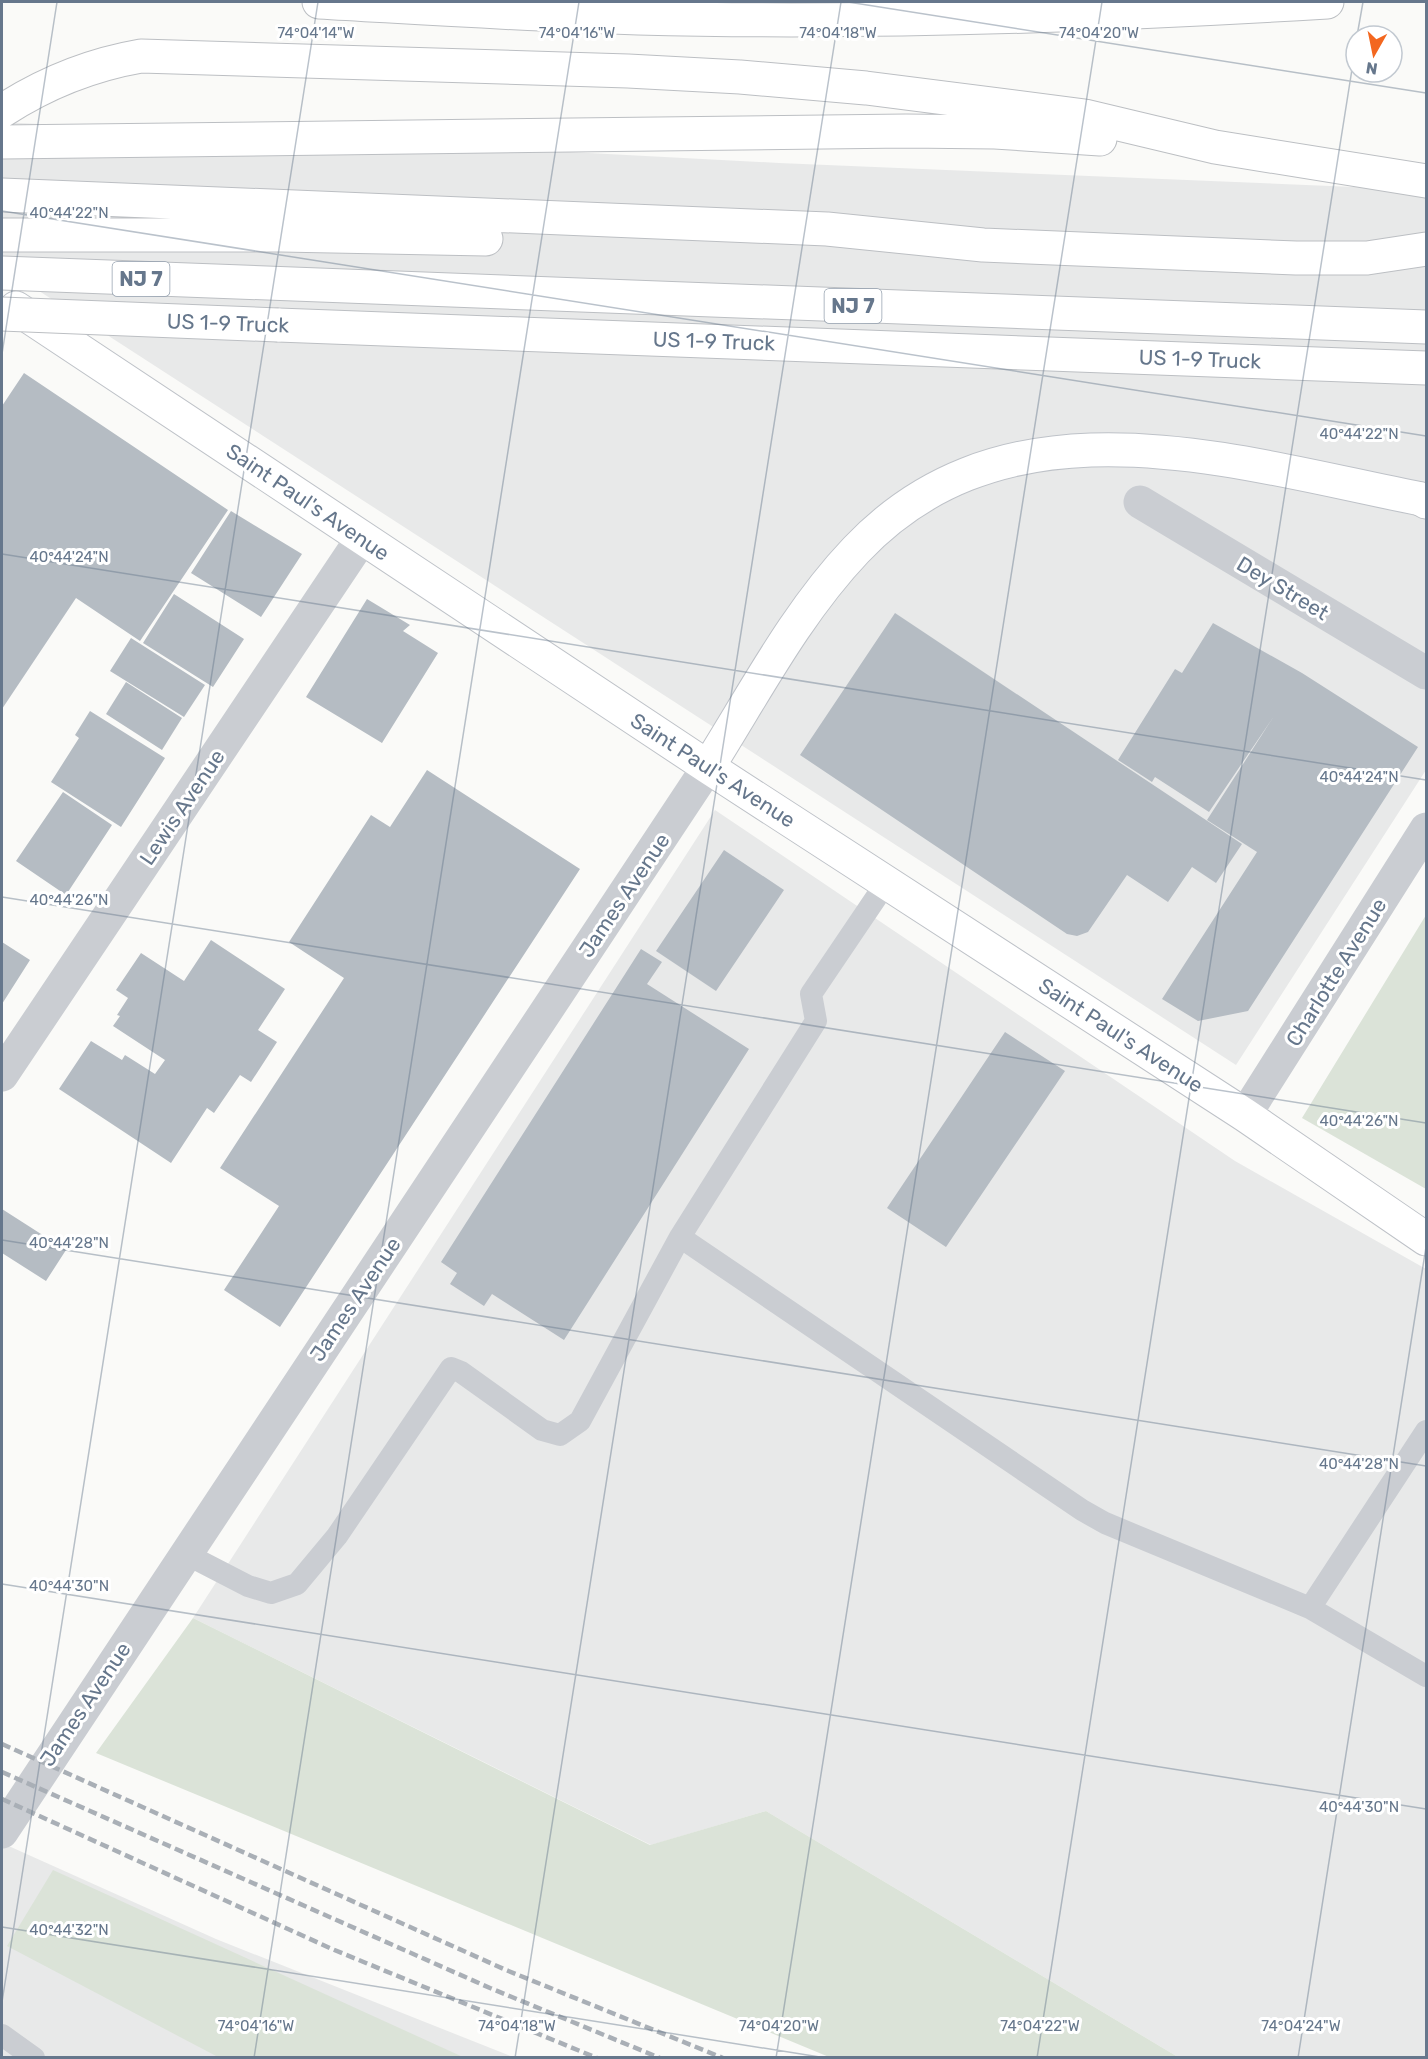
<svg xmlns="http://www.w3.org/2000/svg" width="1428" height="2059" viewBox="0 0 1428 2059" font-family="Rubik,sans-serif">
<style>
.built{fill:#e8e9e9}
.green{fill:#dbe3d8}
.building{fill:#b5bcc3}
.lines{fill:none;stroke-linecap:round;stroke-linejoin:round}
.secondary-casing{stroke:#bec2c8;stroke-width:35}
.highway-casing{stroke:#bcbfc3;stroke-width:35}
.lane{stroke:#cacdd2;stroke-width:22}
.street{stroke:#cacdd2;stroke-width:33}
.secondary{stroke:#fff;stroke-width:33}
.highway{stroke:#fff;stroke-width:33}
.rail{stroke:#a9afb6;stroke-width:4.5;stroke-dasharray:9 4.5;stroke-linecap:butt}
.highway-bridge-casing{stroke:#bcbfc3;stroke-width:35;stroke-linecap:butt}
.highway-bridge{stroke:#fff;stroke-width:33}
.ticks{fill:none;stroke:#66778c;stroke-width:1.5;stroke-opacity:0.45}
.labels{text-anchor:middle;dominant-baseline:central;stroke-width:6;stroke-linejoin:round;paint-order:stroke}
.shield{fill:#fff;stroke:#94a0ae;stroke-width:1.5}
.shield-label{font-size:20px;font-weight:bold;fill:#66778c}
.street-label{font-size:21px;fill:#66778c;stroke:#fff}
.ticks-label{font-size:15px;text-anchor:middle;fill:#66778c;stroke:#fff;stroke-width:6;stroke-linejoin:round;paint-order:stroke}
</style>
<rect width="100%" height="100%" fill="#fafaf8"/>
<path class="built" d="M 2,122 L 779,163 L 1426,190 L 1426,770 L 1236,1065 L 2,267 Z
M 715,810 L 1235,1161 L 1426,1269 L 1426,2057 L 1178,2057 L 766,1811 L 651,1845 L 193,1618 Z
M 2,1843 L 216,1939 L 513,2057 L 2,2057 Z"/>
<path class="green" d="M 1426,915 L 1426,1189 L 1302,1118 Z
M 193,1618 L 650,1845 L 766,1811 L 1178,2057 L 829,2057 L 96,1753 Z
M 53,1870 L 463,2057 L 218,2057 L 7,1946 Z"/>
<path class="building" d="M 24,373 L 228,510 L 140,641 L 76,598 L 2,709 L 2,406 Z
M 231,511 L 302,554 L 261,617 L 191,573 Z
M 174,594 L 244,639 L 213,687 L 143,643 Z
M 367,599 L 410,625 L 403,631 L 438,653 L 382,743 L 306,697 Z
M 895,613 L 1242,844 L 1216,883 L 1192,867 L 1168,902 L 1127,875 L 1088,932 L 1077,936 L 1067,934 L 800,755 Z
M 1213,623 L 1302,673 L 1418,747 L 1248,1011 L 1198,1021 L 1162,999 L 1257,852 L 1207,820 L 1274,716 L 1209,812 L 1155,777 L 1152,782 L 1118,760 L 1175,669 L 1182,673 Z
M 131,638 L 205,685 L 184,717 L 110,671 Z
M 126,682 L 182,718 L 162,750 L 106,714 Z
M 90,711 L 165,758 L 121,827 L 51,782 L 79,738 L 75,735 Z
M 427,770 L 580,869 L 280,1327 L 224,1290 L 279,1206 L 220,1168 L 344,978 L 289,942 L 371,815 L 390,827 Z
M 63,792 L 112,825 L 66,895 L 16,861 Z
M 724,850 L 784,890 L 716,991 L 656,951 Z
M 211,940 L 285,989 L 258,1030 L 277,1042 L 251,1082 L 240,1075 L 214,1113 L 207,1108 L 171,1163 L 59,1089 L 91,1041 L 122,1060 L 125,1055 L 155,1074 L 165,1060 L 113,1026 L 120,1016 L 117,1015 L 128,998 L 116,990 L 141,953 L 184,981 Z
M 2,942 L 30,960 L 2,1004 Z
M 641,949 L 662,962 L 647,984 L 749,1049 L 564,1340 L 492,1294 L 484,1306 L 450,1284 L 457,1273 L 441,1262 Z
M 1005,1032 L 1065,1071 L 946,1247 L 887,1208 Z
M 2,1209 L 66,1250 L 46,1281 L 2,1253 Z"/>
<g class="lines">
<g class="secondary-casing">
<path id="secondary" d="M 16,308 L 708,767 L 1245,1115 L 1426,1239
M 708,767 C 754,694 796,613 856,550 C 1009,388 1233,462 1421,499"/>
</g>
<g class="highway-casing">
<path id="highway" d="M 319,2 C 426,8 532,15 638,18 C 868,24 1098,16 1327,2
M 2,111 C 45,83 89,65 141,56 L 628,71 L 740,77 L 866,88 L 1085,116 L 1215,147 L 1426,181
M 2,142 L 906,131 L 995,132 L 1100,139
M 2,195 L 827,229 L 983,245 L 1296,258 L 1367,258 L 1426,249
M 2,235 L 281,235 L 486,239
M 2,273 L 1426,327
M 278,325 L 1426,368
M 1421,499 L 1426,502"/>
</g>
<path class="lane" d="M 680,1237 L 1082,1510 L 1105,1523 L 1310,1608 L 1426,1676
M 186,1554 L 248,1586 L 271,1593 L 297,1584 L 337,1536 L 451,1368 L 461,1372 L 542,1430 L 560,1435 L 580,1421 L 680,1237 L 816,1021 L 811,994 L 886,883
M 1310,1608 L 1426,1431
M 2,2035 L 34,2058"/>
<path class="street" d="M 1140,502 L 1426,673
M 2,1075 L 362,538
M 1245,1115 L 1426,829
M 2,1832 L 708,767"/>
<use href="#secondary" class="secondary"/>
<use href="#highway" class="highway"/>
<path class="rail" d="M 2,1744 L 506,1970 L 723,2058
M 2,1772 L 490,1988 L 660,2058
M 2,1799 L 332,1949 L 597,2058"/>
<g class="highway-bridge-casing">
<path id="highway-bridge" d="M 2,314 L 278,325"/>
</g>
<use href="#highway-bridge" class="highway-bridge"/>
</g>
<path class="ticks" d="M 848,2 L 1426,93M 1357,36 L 1363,2M 2,211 L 1426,436M 2,354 L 57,2M 2,554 L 1426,780M 2,897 L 1426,1123M 2,1240 L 1426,1466M 2,1584 L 1426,1809M 2,1927 L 826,2058M 2,2002 L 318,2M 254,2058 L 579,2M 515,2058 L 841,2M 776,2058 L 1102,2M 1037,2058 L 1356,44M 1298,2058 L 1426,1247"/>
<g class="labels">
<g class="shield">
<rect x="112.5" y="262" width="57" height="34" rx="4.5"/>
<rect x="824.5" y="289" width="57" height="34" rx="4.5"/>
</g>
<g class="shield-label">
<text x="141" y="279">NJ 7</text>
<text x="853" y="306">NJ 7</text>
</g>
<g class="street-label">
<text transform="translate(228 323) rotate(2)">US 1-9 Truck</text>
<text transform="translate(714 341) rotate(2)">US 1-9 Truck</text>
<text transform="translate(1200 359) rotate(2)">US 1-9 Truck</text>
<text transform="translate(308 502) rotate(34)">Saint Paul's Avenue</text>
<text transform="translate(1283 588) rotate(31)">Dey Street</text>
<text transform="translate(713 770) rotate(33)">Saint Paul's Avenue</text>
<text transform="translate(182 807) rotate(-56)">Lewis Avenue</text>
<text transform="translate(624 895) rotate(-56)">James Avenue</text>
<text transform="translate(1336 972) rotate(-58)">Charlotte Avenue</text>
<text transform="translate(1121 1035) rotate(33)">Saint Paul's Avenue</text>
<text transform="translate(355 1299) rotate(-56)">James Avenue</text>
<text transform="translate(85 1704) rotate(-56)">James Avenue</text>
</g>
</g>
<g class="ticks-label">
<text x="316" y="38">74°04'14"W</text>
<text x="577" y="38">74°04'16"W</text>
<text x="838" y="38">74°04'18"W</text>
<text x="1099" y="38">74°04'20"W</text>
<text x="69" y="218">40°44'22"N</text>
<text x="1359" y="439">40°44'22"N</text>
<text x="69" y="562">40°44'24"N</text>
<text x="1359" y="782">40°44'24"N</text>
<text x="69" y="905">40°44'26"N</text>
<text x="1359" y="1126">40°44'26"N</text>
<text x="69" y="1248">40°44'28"N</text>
<text x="1359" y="1469">40°44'28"N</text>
<text x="69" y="1591">40°44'30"N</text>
<text x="1359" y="1812">40°44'30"N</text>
<text x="69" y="1935">40°44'32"N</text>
<text x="256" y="2031">74°04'16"W</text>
<text x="517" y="2031">74°04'18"W</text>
<text x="779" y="2031">74°04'20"W</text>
<text x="1040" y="2031">74°04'22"W</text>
<text x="1301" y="2031">74°04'24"W</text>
</g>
<rect width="1428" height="2059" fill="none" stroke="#66778c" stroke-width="6"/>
<g transform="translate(1374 54) rotate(189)"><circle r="28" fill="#ffffff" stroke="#c2c9d1" stroke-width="1.5"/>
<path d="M0-4.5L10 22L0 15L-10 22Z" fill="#f3671f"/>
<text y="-9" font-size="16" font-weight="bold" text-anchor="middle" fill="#66778c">N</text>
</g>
</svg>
